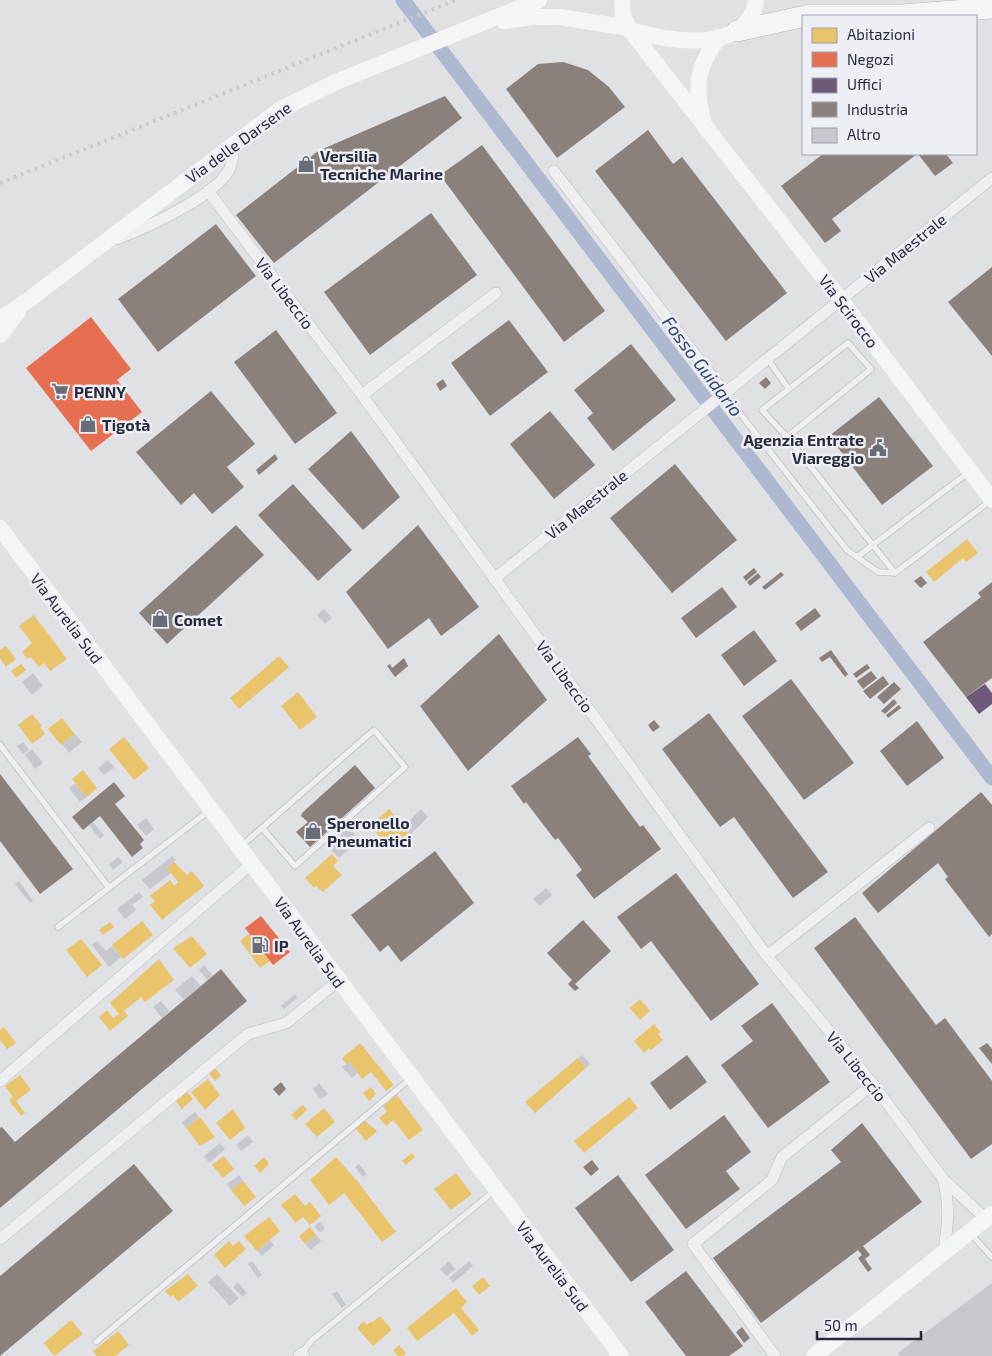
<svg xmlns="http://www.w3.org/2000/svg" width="992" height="1356" viewBox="0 0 992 1356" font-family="'Exo 2',sans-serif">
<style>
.homes{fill:#e9c46a}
.shops{fill:#e76f51}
.offices{fill:#6d597a}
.industry{fill:#8a817c}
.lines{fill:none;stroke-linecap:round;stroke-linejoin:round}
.canal{stroke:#aeb8d1;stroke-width:15}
.building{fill:#c7c8cd}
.lane-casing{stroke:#bdbec2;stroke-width:7}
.street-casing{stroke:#bdbec2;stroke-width:12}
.highway-casing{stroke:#b2b4ba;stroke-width:22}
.lane{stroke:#efeff2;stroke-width:5.5}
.street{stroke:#efeff2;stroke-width:11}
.secondary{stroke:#f4f5f6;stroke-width:16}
.highway{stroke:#f4f5f6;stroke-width:21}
.rail{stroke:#c9c9cd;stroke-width:4;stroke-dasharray:2.5 5;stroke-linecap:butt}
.labels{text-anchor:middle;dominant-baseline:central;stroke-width:5;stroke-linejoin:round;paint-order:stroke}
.street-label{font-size:16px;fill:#272b3e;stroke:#edeff5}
.poi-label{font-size:16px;font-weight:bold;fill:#272b3e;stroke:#edeff5;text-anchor:start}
.water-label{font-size:18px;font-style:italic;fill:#314372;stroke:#edeff5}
</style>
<rect width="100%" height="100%" fill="#e0e1e5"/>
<path class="homes" d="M 967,539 L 978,553 L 966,562 L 963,558 L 934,582 L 926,572 Z
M 34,615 L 67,659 L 50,671 L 44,663 L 39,667 L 31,657 L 27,659 L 22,652 L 32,643 L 19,626 Z
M 6,646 L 16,659 L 6,667 L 0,658 L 0,650 Z
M 279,656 L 289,667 L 239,709 L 230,698 Z
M 21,664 L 26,670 L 16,678 L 11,671 Z
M 298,692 L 317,717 L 300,730 L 281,706 Z
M 32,714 L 42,726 L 40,727 L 45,734 L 32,744 L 18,725 Z
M 62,718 L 75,734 L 61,745 L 48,729 Z
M 124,737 L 149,768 L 134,780 L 109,749 Z
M 83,770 L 97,788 L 87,797 L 72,779 Z
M 389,809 L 398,820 L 396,821 L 410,835 L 392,850 L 370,826 Z
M 332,854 L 338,861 L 333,866 L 342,875 L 323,892 L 316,886 L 314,888 L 305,878 Z
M 174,862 L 187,875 L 192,871 L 204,886 L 162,920 L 150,905 L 155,901 L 150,896 L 170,880 L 174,886 L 178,882 L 167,868 Z
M 142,921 L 153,935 L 123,959 L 112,945 Z
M 110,922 L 114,927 L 103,935 L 99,930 Z
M 249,934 L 270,961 L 260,968 L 240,941 Z
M 192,936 L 207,954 L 190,968 L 173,948 Z
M 81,939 L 102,965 L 87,977 L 66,950 Z
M 159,959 L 174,980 L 145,1002 L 141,997 L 124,1011 L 128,1016 L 110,1031 L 99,1017 L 107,1010 L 113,1018 L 119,1014 L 110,1003 Z
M 640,999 L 650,1011 L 640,1020 L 630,1008 Z
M 654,1024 L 661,1032 L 658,1034 L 663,1040 L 651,1050 L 649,1048 L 644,1053 L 634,1041 Z
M 4,1027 L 16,1043 L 7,1049 L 0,1040 L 0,1030 Z
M 360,1043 L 394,1085 L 386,1091 L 371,1072 L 362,1079 L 350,1062 L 347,1065 L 342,1058 Z
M 578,1058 L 586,1068 L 535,1113 L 525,1102 Z
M 215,1068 L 221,1076 L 215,1081 L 209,1073 Z
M 20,1075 L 31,1090 L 16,1101 L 25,1113 L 21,1116 L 9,1100 L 13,1097 L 5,1086 Z
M 208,1079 L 220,1095 L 205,1110 L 191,1092 Z
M 371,1087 L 376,1094 L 369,1101 L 363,1093 Z
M 187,1092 L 193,1099 L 182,1109 L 176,1101 Z
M 397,1095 L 423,1130 L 409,1140 L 393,1120 L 386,1126 L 379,1118 L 387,1112 L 383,1106 Z
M 629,1097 L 638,1108 L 584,1153 L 574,1141 Z
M 303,1105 L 307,1110 L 296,1120 L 291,1115 Z
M 324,1108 L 335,1122 L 317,1137 L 305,1124 Z
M 233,1109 L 245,1128 L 230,1140 L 216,1123 Z
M 200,1117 L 215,1137 L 200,1146 L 186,1128 Z
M 364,1120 L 377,1131 L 366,1141 L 355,1128 Z
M 412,1153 L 415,1157 L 406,1165 L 402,1161 Z
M 224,1156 L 234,1169 L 223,1178 L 212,1165 Z
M 264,1157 L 269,1164 L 260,1173 L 254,1166 Z
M 336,1157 L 358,1182 L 396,1232 L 382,1242 L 344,1193 L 329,1205 L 310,1180 Z
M 456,1173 L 472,1194 L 451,1210 L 434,1189 Z
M 243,1181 L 256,1197 L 244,1206 L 231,1190 Z
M 295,1194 L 305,1206 L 310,1202 L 321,1216 L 310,1225 L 303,1217 L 296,1223 L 281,1205 Z
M 269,1217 L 280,1231 L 257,1251 L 244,1236 Z
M 310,1227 L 316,1235 L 305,1244 L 299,1236 Z
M 229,1241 L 233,1246 L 239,1241 L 246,1249 L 225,1268 L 214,1255 Z
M 188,1274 L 198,1286 L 178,1302 L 173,1295 L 170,1297 L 165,1291 Z
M 483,1277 L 490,1286 L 479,1295 L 472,1286 Z
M 456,1288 L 467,1302 L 461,1308 L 479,1330 L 472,1336 L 454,1313 L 417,1341 L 407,1328 Z
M 380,1316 L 392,1330 L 373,1346 L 357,1328 L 364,1321 L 367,1325 L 371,1321 L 372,1323 Z
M 71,1320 L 83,1334 L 54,1356 L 44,1343 Z
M 118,1331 L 129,1345 L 115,1356 L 97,1356 L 93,1351 Z
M 399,1345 L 406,1353 L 403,1356 L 398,1356 L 393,1350 Z"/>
<path class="shops" d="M 91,317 L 131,369 L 117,380 L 142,412 L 91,451 L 26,368 Z
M 261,916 L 290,952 L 273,965 L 245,928 Z"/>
<path class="offices" d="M 985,684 L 992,693 L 992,704 L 979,714 L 966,697 Z"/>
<path class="industry" d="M 563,62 L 588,70 L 609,87 L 625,107 L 557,158 L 506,89 L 538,64 Z
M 445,96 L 462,118 L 274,263 L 236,215 L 318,151 Z
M 648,130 L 673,164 L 682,157 L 787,293 L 726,341 L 595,171 Z
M 482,145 L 605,311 L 564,342 L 440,175 Z
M 823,154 L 917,154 L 832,219 L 841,231 L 825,243 L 781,186 Z
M 918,154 L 946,154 L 953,163 L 935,176 Z
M 431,213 L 477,275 L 370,355 L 324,292 Z
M 216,224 L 256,276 L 158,352 L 118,299 Z
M 992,267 L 992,356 L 948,302 Z
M 509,320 L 548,372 L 490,416 L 451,363 Z
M 276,330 L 337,413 L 295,444 L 234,362 Z
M 631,344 L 676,400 L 613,451 L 587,418 L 593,413 L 574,390 Z
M 766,377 L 771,383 L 765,389 L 759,383 Z
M 443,379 L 447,386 L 440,391 L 436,384 Z
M 211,391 L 255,444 L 227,467 L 244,487 L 212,514 L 194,493 L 181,505 L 136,452 Z
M 879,397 L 933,466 L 882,505 L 829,436 Z
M 550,411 L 595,465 L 554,499 L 510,444 Z
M 351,431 L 400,497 L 363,530 L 308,469 Z
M 275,454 L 278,459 L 259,475 L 256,470 Z
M 675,464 L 737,540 L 672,593 L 610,518 Z
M 293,484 L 352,550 L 318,581 L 258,515 Z
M 236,525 L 264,555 L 167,644 L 139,613 Z
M 418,525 L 479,607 L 441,636 L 429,618 L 388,649 L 346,592 Z
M 754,568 L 757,572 L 746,581 L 743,577 Z
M 781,572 L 784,575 L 765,590 L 762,587 Z
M 758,573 L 761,577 L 750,586 L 747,582 Z
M 921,576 L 927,583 L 921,588 L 914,581 Z
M 992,582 L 992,678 L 966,697 L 923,642 L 981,597 L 978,593 Z
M 722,587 L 737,607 L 696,638 L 681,618 Z
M 815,608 L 821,616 L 801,631 L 795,623 Z
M 754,630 L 777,661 L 744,686 L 721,655 Z
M 499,634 L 547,700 L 468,771 L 420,706 Z
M 831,650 L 848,674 L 845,677 L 830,657 L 822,662 L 819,658 Z
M 404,658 L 408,666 L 395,677 L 387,666 L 390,664 L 392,668 Z
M 867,664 L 870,668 L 856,678 L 853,674 Z
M 871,671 L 877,678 L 863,689 L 857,681 Z
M 883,676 L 889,684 L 870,699 L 863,691 Z
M 791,679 L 854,763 L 804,800 L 742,716 Z
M 894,682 L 901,689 L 884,704 L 877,697 Z
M 894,699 L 897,703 L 885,714 L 881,711 Z
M 899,705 L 901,708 L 888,718 L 886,715 Z
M 709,713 L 828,872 L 793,898 L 734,817 L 720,827 L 662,749 Z
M 654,720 L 660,727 L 653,732 L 648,725 Z
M 917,721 L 944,758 L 907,786 L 880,751 Z
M 578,737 L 591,754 L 588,756 L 640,827 L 643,825 L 661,849 L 594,899 L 576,875 L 582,870 L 558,838 L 555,840 L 526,802 L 524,804 L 511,786 Z
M 355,765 L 375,788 L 310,847 L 296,832 L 308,822 L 301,816 L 302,813 Z
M 0,774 L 73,869 L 40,894 L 0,841 Z
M 114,782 L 125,796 L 115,804 L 144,840 L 140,844 L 143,848 L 132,857 L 100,816 L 83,830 L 72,817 Z
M 981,792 L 992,805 L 992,934 L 989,937 L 945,879 L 948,877 L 938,863 L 878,913 L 862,893 Z
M 435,851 L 474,903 L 401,962 L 388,945 L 380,952 L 351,915 Z
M 676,873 L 759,984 L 711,1021 L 651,941 L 641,949 L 617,917 Z
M 855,917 L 936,1025 L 945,1018 L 992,1081 L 992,1144 L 971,1159 L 814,948 Z
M 583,920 L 611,951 L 575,984 L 579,988 L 575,991 L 568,984 L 572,980 L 547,953 Z
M 221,969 L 247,1001 L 0,1208 L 0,1128 L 2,1127 L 15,1142 Z
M 772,1003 L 830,1082 L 768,1128 L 721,1065 L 753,1041 L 741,1026 Z
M 987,1043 L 992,1049 L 992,1064 L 979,1048 Z
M 687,1055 L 707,1082 L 670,1110 L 650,1083 Z
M 281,1082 L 286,1089 L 279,1096 L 273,1089 Z
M 724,1115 L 751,1152 L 726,1171 L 740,1189 L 686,1229 L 645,1175 Z
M 862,1123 L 922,1202 L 863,1246 L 870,1255 L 865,1259 L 872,1269 L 868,1272 L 858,1258 L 862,1255 L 858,1250 L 761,1323 L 713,1258 L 841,1162 L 831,1150 Z
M 592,1160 L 599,1169 L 591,1176 L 583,1167 Z
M 134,1164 L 173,1211 L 0,1356 L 0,1276 Z
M 618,1175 L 674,1250 L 631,1282 L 575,1208 Z
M 686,1271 L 743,1346 L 729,1356 L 686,1356 L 645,1302 Z
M 742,1327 L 750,1338 L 744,1343 L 736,1332 Z"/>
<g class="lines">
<path class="canal" d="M 403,0 L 992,778"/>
</g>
<path class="building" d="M 324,609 L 332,618 L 325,624 L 317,615 Z
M 33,673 L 43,686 L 32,695 L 22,682 Z
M 75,734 L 82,742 L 69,753 L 62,744 Z
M 23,742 L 29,750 L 23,754 L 17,746 Z
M 32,749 L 43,763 L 35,769 L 25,755 Z
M 108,760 L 115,767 L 104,775 L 98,768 Z
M 75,783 L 87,797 L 80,802 L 69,788 Z
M 421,809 L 428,817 L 410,835 L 403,827 Z
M 146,818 L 154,829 L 146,836 L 137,825 Z
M 93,822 L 104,835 L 100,839 L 89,825 Z
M 348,826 L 355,834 L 346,842 L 339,834 Z
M 339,836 L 350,848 L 339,858 L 328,846 Z
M 172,856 L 176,860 L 167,868 L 171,873 L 150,889 L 142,880 Z
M 118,857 L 123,862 L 113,870 L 109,865 Z
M 19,881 L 33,901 L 30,903 L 15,884 Z
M 546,888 L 552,895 L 540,906 L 533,899 Z
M 139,892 L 143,897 L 132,905 L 136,910 L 125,919 L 117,909 Z
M 97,941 L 106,951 L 112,946 L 121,957 L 109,967 L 92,945 Z
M 204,965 L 213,976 L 207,980 L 199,970 Z
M 192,976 L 201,986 L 184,1000 L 175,990 Z
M 295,994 L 297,998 L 284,1009 L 281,1006 Z
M 161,1001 L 170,1012 L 162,1018 L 153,1007 Z
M 582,1055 L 590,1064 L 586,1068 L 578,1058 Z
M 350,1062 L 358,1073 L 352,1078 L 342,1067 Z
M 319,1083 L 328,1094 L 321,1099 L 313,1089 Z
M 195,1112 L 199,1117 L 186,1128 L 182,1122 Z
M 248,1135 L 253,1142 L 241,1151 L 236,1145 Z
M 220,1143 L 225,1149 L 209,1163 L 204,1156 Z
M 359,1164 L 367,1174 L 363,1177 L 355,1167 Z
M 239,1175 L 243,1181 L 231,1190 L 227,1184 Z
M 320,1222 L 325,1228 L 320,1233 L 314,1226 Z
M 316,1235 L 321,1241 L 311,1250 L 305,1244 Z
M 270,1240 L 274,1245 L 262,1256 L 257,1251 Z
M 252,1261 L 262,1275 L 258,1278 L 248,1264 Z
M 449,1261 L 455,1269 L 447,1276 L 440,1269 Z
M 469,1261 L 473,1266 L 453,1283 L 449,1278 Z
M 217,1274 L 239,1298 L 230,1306 L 208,1282 Z
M 238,1282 L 247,1293 L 243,1297 L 233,1287 Z
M 992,1283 L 992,1356 L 900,1356 L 898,1353 Z
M 337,1291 L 346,1305 L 342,1308 L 332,1294 Z"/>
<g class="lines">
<g class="lane-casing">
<path id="lane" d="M 848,343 L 871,369 L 787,437 L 762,410 Z
M 767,358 L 788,388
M 724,393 L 847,550 L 878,572 L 895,573
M 787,437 L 895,573 L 990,501
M 857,557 L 969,472
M 0,745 L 109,888
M 240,847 L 374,730 L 405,767 L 295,866 L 263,829
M 58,927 L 210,810
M 970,1233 L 992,1257
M 96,1342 L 411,1078
M 302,1353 L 311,1341 L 494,1191"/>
</g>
<g class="street-casing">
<path id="street" d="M 554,171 L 724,392
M 208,191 L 362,395 L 767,956 L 873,1084 L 943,1179 L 986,1219
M 117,239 C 145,228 220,195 231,166 C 233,160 233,150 234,143
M 362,395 L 496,293
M 494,579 L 992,178
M 767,956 L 929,828
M 0,1081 L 251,864
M 943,1179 C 950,1206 948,1223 944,1251
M 0,1239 L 248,1034 L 286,1023 L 338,981
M 299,1356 L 302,1353 L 304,1356
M 775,1356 L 693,1244 L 772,1180 L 782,1157 L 873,1084"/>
</g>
<g class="highway-casing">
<path id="highway" d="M 737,31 L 810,15 L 902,15 L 992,8"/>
</g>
<use href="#lane" class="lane"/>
<use href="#street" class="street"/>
<path class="secondary" d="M 622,0 L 623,16 L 630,30 C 667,41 748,56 756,0
M 504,21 L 533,17 L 559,17 L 629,28
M 630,30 L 840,299 L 992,500
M 703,120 C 694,83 697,68 719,37
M 0,319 L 27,301 L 281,109 L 336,82 L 539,0
M 0,335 L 18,312
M 0,528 L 621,1356
M 814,1356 L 992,1214"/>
<use href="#highway" class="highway"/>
<path class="rail" d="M 0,183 L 456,0"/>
</g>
<defs>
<g id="shop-bare" transform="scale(1.35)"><path d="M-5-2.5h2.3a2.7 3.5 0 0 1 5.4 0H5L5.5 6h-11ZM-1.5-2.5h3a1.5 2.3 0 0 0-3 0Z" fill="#686b78" stroke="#edeff5" stroke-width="2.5" paint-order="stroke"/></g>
<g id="supermarket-bare" transform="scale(1.35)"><path d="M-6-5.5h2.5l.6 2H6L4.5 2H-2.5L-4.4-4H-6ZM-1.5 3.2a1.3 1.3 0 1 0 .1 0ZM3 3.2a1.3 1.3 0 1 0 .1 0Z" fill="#686b78" stroke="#edeff5" stroke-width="2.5" paint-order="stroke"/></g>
<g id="civic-bare" transform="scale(1.35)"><path d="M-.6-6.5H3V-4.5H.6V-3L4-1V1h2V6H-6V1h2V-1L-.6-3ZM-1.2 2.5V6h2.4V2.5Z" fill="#686b78" stroke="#edeff5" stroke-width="2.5" paint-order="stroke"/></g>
<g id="fuel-bare" transform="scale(1.35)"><path d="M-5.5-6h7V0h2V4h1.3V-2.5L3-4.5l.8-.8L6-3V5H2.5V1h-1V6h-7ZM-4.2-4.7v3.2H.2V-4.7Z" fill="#686b78" stroke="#edeff5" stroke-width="2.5" paint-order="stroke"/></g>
</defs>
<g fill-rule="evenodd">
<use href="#shop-bare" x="306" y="164"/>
<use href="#supermarket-bare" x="60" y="391"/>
<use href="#shop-bare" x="88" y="424"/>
<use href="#civic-bare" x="878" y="448"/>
<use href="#shop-bare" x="160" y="619"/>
<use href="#shop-bare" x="313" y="831"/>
<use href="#fuel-bare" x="260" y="945"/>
</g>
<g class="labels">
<g class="street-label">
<text transform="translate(238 142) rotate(-36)">Via delle Darsene</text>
<text transform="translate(905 248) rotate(-39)">Via Maestrale</text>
<text transform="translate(285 293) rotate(53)">Via Libeccio</text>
<text transform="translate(849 311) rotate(53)">Via Scirocco</text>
<text transform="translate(586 504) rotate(-39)">Via Maestrale</text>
<text transform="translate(67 618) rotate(53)">Via Aurelia Sud</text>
<text transform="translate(565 676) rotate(54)">Via Libeccio</text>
<text transform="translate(310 942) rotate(54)">Via Aurelia Sud</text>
<text transform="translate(857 1066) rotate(51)">Via Libeccio</text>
<text transform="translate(553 1266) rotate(53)">Via Aurelia Sud</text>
</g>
<g class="poi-label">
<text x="320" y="155">Versilia<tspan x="320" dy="18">Tecniche Marine</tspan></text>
<text x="74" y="391">PENNY</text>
<text x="102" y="424">Tigotà</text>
<text x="864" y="439" text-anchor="end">Agenzia Entrate<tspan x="864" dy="18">Viareggio</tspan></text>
<text x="174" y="619">Comet</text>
<text x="327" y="822">Speronello<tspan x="327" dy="18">Pneumatici</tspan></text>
<text x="274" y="945">IP</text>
</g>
<g class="water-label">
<text transform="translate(703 366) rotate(53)">Fosso Guidario</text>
</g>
</g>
<rect x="802" y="15" width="175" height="140" fill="#edeff5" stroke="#9ea1ac"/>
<rect x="812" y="28" width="25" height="15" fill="#e9c46a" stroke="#9ea1ac"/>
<text x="847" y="40" font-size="15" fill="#272b3e">Abitazioni</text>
<rect x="812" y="52" width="25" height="15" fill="#e76f51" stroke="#9ea1ac"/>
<text x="847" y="65" font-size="15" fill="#272b3e">Negozi</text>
<rect x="812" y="78" width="25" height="15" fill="#6d597a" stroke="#9ea1ac"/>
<text x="847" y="90" font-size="15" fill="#272b3e">Uffici</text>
<rect x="812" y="102" width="25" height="15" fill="#8a817c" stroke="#9ea1ac"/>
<text x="847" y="115" font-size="15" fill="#272b3e">Industria</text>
<rect x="812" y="128" width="25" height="15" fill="#c7c8cd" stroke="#9ea1ac"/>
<text x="847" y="140" font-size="15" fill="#272b3e">Altro</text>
<path d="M817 1331v8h104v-8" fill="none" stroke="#272b3e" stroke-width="2.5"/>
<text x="824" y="1331" font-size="15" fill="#272b3e" stroke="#edeff5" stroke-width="4" paint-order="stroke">50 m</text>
</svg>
